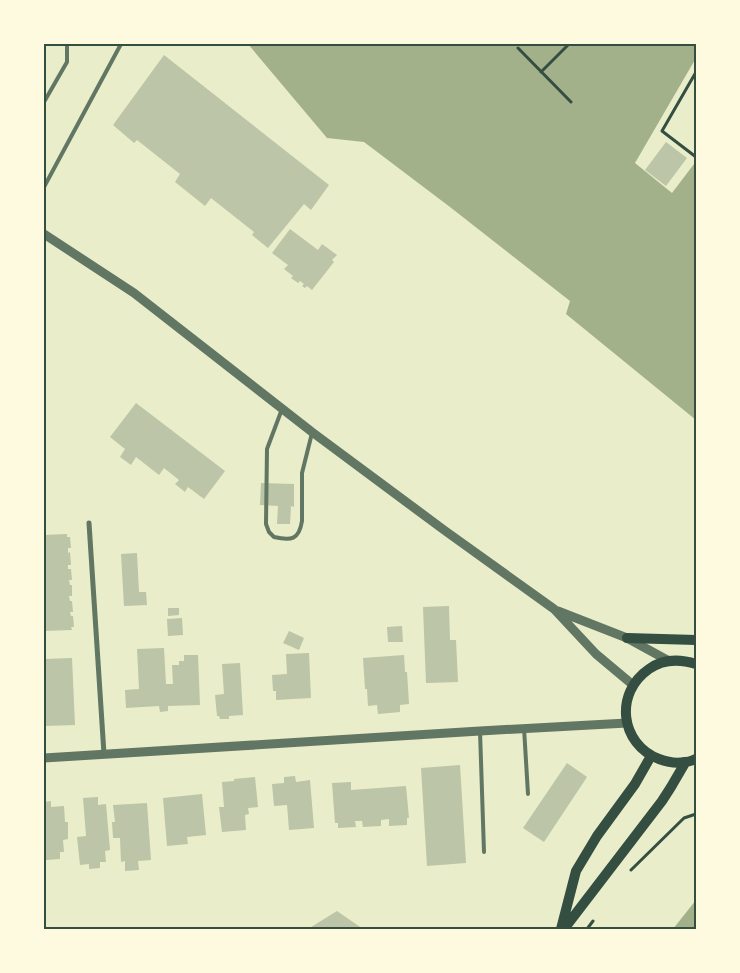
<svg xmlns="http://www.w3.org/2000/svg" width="740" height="973" viewBox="0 0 740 973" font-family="'Golos Text',sans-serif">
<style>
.water{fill:#a3b18a}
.building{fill:#bcc5a7}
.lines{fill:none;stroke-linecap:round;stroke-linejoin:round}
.path{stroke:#344e41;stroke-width:3}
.service{stroke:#617663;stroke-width:4}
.minor{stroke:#617663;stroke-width:5}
.tertiary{stroke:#617663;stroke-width:9}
.secondary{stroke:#344e41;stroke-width:10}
.neatline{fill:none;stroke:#344e41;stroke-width:2}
</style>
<rect width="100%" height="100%" fill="#e9edc9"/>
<path class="water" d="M 248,44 L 695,44 L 696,58 L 635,163 L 672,193 L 694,164 L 696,165 L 696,420 L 566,314 L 570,301 L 450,207 L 364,142 L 327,138 Z
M 696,900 L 696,929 L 673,929 Z"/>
<path class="building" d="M 164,55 L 329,185 L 311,210 L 304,204 L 268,248 L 252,235 L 254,232 L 211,198 L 205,206 L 175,182 L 180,174 L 137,140 L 134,143 L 113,125 Z
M 666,142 L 687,158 L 666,186 L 645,170 Z
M 290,229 L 318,250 L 322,244 L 337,255 L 332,260 L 334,262 L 312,290 L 307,286 L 305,288 L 302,286 L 304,284 L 300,281 L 298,283 L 291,278 L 293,276 L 284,269 L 288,265 L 272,253 Z
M 136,403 L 225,471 L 204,499 L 188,487 L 185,492 L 175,484 L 179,480 L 164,468 L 159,475 L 136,457 L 131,465 L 120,457 L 125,449 L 110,437 Z
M 261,483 L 294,484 L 294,507 L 291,506 L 290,524 L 277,524 L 278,506 L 260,505 Z
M 67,534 L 67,537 L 70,537 L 71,548 L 68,548 L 68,553 L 70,552 L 71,565 L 68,565 L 68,569 L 71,569 L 72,580 L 69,580 L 70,585 L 72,585 L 72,596 L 69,596 L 70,601 L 72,601 L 73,612 L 70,612 L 71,616 L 73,616 L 74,627 L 71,627 L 72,630 L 44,631 L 44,535 Z
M 137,553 L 139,592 L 146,592 L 147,605 L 124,606 L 121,554 Z
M 449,606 L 450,640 L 456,640 L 458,682 L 426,683 L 423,607 Z
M 168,608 L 179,608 L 179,615 L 168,616 Z
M 182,618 L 183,635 L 168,636 L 167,619 Z
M 402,626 L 403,642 L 388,642 L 387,627 Z
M 289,631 L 304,638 L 299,650 L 283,643 Z
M 164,648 L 166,684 L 173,684 L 172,665 L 179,665 L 179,661 L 184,661 L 184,655 L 198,655 L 200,705 L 168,706 L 168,711 L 160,712 L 159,706 L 126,708 L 125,690 L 139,689 L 137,649 Z
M 309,653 L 311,698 L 276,700 L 276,691 L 273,691 L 272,675 L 287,674 L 286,654 Z
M 404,655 L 405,672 L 407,672 L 409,704 L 400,705 L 400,712 L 378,714 L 377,705 L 368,706 L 367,689 L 365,689 L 363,658 Z
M 72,658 L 75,725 L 44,726 L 44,659 Z
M 240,663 L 243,715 L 229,716 L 229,719 L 220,719 L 219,716 L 217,716 L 215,695 L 224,694 L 222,664 Z
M 567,763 L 587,777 L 544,842 L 523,828 Z
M 460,765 L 466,863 L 427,866 L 421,768 Z
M 295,776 L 296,782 L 310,780 L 314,828 L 289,830 L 287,805 L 274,806 L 272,784 L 284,783 L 284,777 Z
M 255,777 L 258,807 L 248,808 L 249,814 L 245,815 L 246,830 L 222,832 L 219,807 L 224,807 L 222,782 L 234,781 L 234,779 Z
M 351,782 L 351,790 L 406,786 L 409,818 L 407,818 L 407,825 L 389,826 L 389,819 L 381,820 L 381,826 L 363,827 L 362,821 L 355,821 L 356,827 L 338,828 L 338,823 L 335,823 L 332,783 Z
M 202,794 L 206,835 L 187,837 L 188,844 L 167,846 L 163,798 Z
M 98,797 L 98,805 L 106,804 L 110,850 L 105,851 L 106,862 L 100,862 L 100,868 L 89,869 L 89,864 L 80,865 L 77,837 L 86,836 L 83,798 Z
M 51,801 L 51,807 L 64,806 L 65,822 L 68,822 L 68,839 L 63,840 L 64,852 L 60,852 L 60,859 L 46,860 L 46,854 L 44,854 L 44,802 Z
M 147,803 L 151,860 L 138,861 L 139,870 L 125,871 L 125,861 L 121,862 L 120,838 L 113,838 L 112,822 L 115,822 L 113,805 Z
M 337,911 L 363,929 L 308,929 Z"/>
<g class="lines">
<path class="path" d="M 518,48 L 571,102
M 541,72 L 569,44
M 696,72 L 662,131 L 696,157
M 631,870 L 684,818 L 696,814
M 587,929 L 593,921"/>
<path class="service" d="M 44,102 L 67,62 L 67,44
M 44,187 L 121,44
M 282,409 L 267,449 L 266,524 L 269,532 L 274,537 C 291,541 299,540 302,521 L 302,473 L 312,433
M 524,728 L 528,794
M 480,731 L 484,852"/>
<path class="minor" d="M 89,523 L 104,754"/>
<path class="tertiary" d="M 44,234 L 134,293 L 312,432 L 444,530 L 554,609 L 596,654 L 633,685
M 558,611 L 627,638 L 669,661
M 44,758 L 480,731 L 627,723"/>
<path class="secondary" d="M 627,638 L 696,640
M 696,664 C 680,659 663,659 649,669 C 614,693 620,744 659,759 C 667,762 676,764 685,762 C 689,762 693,760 696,759
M 561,929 L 576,871 L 597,836 L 635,784 L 651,756
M 564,929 L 662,801 L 671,787 L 685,763"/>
</g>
<rect width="740" height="973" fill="none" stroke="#fefae0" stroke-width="90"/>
<rect x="45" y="45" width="650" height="883" class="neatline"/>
</svg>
